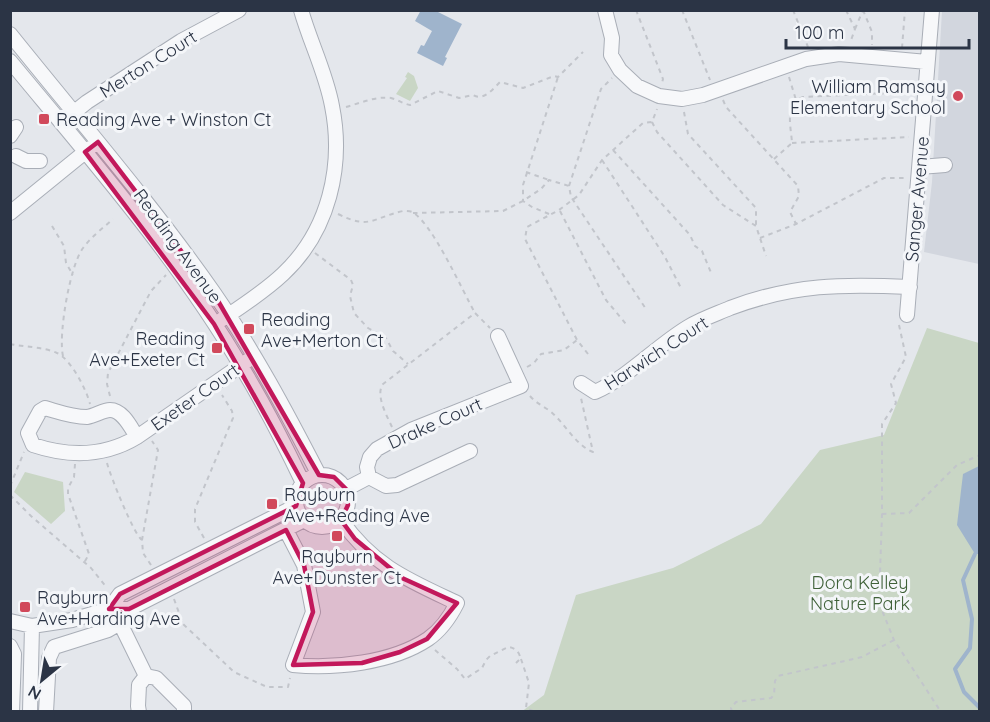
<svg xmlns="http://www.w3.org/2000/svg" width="990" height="722" viewBox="0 0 990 722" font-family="Quicksand,sans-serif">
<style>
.built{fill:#d2d6de}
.green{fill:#c9d6c5}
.water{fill:#9fb4cc}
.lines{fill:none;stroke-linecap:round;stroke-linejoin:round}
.stream{stroke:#9fb4cc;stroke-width:4}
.minor-casing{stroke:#a9aeb7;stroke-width:16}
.path{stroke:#c2c5cb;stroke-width:2;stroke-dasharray:4.5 4.5;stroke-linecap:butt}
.minor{stroke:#f7f8fa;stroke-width:14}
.marked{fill:#c2185b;fill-opacity:0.2;stroke:#c2185b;stroke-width:4.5;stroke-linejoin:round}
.poi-dot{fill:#d1495b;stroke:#f4f6f9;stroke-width:2}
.labels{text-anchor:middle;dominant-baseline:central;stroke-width:6;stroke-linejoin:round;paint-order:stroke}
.street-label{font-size:18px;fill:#2b3445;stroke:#f4f6f9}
.poi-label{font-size:18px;fill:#2b3445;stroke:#f4f6f9;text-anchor:start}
.park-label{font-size:18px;fill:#3f6138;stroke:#f4f6f9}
</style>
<rect width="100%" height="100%" fill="#e4e7ec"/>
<path class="built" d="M 942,11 L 979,11 L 979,264 L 924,252 L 932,182 Z"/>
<path class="green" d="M 408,72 L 414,76 L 418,88 L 410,101 L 396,94 L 407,78 L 405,77 Z
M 927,328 L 979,343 L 979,711 L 521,712 L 544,695 L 576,595 L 673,568 L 761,524 L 820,450 L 884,435 Z
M 25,472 L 63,482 L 65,511 L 51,524 L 14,492 Z"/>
<path class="water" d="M 421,10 L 436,11 L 462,24 L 445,57 L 447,58 L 443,66 L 417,53 L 421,45 L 424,46 L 432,31 L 415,21 Z
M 979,466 L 979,554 L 975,554 L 957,525 L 963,474 Z"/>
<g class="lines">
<path class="stream" d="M 975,554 L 963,580 L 972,619 L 970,648 L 955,669 L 964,692 L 980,708"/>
<g class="minor-casing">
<path id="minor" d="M 605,10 L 612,38 L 611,55 L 620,70 L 637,86 L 659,96 L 682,99 L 703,95 L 806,59 L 839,54 L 927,62
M 10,34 C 79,120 151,203 214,293 C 254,351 287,413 319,475
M 10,61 C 91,159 176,256 241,366 C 264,404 284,443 303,483
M 67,118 L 87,102 L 181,41 L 239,10
M 10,136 L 16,127
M 16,156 L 26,161 L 40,161
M 920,167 L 945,165
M 10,213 L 90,148
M 907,315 L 932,10
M 221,320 C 242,306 264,292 283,274 C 329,231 344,166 332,106 C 326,73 310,42 301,10
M 581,383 L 595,392 C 630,376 655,347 688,327 C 701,319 716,314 730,308 C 794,284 842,284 910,287
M 45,408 C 59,412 72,417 87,417 C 95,416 103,410 110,410 C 123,410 131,428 137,437 C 104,457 69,457 33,445 L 28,433 L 40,411 Z
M 137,437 L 247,361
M296 501a26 26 0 1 1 52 0a26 26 0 1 1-52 0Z
M 369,477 L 367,467 L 370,457 L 377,449 L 411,430 L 521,386 L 498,336
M 346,489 L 369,477 L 386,486 L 397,485 L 470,451
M 286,530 L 304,565 L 313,612 L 293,665 C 335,669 392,663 428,639 C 441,630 450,617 457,603 C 408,580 373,566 341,520
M 109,609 L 120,594 L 296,506
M 114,616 L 120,623 L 146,676
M 10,621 L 32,626 L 72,620 L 109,609 L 129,609 L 304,520
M 10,646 L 14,654 L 12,712
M 146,676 L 156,678 L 184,706 L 184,712
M 30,712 L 32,626
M 46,712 L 49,658 L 54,647 L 108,630 L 120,623
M 139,712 L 138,706 L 139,685 L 146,676"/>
</g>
<path class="path" d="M 636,10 L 663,79 L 662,83
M 682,10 L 710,80
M 793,10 L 808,47
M 846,10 L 855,29 L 850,43
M 863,10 L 872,32 L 872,45
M 855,29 L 863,10
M 902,48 L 905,10
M 789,77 L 796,100
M 723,100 L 726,107 L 798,186 L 799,196 L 790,212 L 796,224
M 346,107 C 361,103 375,96 391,98 C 398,100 404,104 410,105 L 438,91 L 459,98 L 473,95 C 484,101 492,90 500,82 L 523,88 L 554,76 L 558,77 L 583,52
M 684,112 L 688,134 L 756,208 L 756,226
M 652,122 L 657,132 L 723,205 L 756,226 L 766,256
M 792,143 L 909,137
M 613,150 L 690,235 L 695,246 L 702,251 L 712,275
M 774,159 L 792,143 C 791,126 784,105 803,97 L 911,92
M 602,160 L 665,257 L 681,288
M 526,172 L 549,180
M 569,186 L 601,89 L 612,78
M 560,211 L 606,300 L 626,324
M 413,213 L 503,211 L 523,201 L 541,189 L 549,180 L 569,186 L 571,197 L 646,309
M 338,214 C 370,230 372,218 403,211 C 405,211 410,211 412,212 C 432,222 463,292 475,313
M 549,214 L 532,207 L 523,201 L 523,185 L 558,77
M 52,226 L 64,246 L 66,263 L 73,275
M 760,238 L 796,224 L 884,178 L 905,178
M 315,253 L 351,280 L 353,285 L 350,296 L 354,313 L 368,328 L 386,338 L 393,351 L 408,364
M 899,325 L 906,357 L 891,384 L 896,403 L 882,424 L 882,514 L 879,603 L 894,640 L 941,712
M 10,344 C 25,347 44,347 57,353 C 71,359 87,391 90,404
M 588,354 L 577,340 L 525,239 L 527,227 L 559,210 L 579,195 L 602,160 L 643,123 L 652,122 L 657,109
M 63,356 C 58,335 70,265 83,248 C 91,237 103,228 113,219
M 527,367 L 534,363 L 541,354 L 564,350 L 577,340
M 110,396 L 107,384 L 108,373 L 151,291 L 166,275
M 530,396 C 536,403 543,406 550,411 C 565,423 575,445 593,452 L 581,398
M 392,427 C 387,416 375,395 383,384 L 475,313 L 490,328
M 107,463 C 110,475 134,535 142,540
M 75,464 L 74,477 L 68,488 L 68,494 L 89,554 L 84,563
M 10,486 L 24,452
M 10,495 L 31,516 L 91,568 L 107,588
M 882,514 L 909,513 L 957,465 L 980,455
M 204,538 L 195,522 L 195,509 L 233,418 L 232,411 L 222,395
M 151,565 L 143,553 L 142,540 L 158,450 L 152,441
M 174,599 L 183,624 L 234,672 L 267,687 L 288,687 L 290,678
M 435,650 L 457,669 L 465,679 L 482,668 L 486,660 L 490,656 L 508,647 C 514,647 521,653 520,659 L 516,663
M 521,659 L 529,683 L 526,708 L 535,712
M 732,712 L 731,708 L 736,702 L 771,698 L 774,695 L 775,681 L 778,676 L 862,657 L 894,640"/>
<use href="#minor" class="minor"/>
</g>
<path class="marked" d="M 98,142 L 214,294 L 319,475 L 334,477 L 346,489 L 348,505 L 341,520 L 355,539 L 402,578 L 457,603 L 427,639 L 400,652 L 362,663 L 293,665 L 313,612 L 304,565 L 286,530 L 129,609 L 109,609 L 120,594 L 296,506 L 303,483 L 214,324 L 85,152 Z"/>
<g class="poi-dot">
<circle cx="958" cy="96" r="6"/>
<rect x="38" y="113" width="12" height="12" rx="3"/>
<rect x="243" y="323" width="12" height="12" rx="3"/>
<rect x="211" y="342" width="12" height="12" rx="3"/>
<rect x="266" y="498" width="12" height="12" rx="3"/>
<rect x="331" y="530" width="12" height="12" rx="3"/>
<rect x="19" y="601" width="12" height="12" rx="3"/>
</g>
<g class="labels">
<g class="street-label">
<text transform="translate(148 64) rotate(-32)">Merton Court</text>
<text transform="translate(917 199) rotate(-85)">Sanger Avenue</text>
<text transform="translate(178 246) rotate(54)">Reading Avenue</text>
<text transform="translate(656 353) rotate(-33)">Harwich Court</text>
<text transform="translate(195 397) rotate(-35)">Exeter Court</text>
<text transform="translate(435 423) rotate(-24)">Drake Court</text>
</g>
<g class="poi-label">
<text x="946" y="86" text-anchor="end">William Ramsay<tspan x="946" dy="21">Elementary School</tspan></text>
<text x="56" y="119">Reading Ave + Winston Ct</text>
<text x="261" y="319">Reading<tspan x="261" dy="21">Ave+Merton Ct</tspan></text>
<text x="205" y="338" text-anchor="end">Reading<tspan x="205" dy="21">Ave+Exeter Ct</tspan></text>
<text x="284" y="494">Rayburn<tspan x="284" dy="21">Ave+Reading Ave</tspan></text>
<text x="337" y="556" text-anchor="middle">Rayburn<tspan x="337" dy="21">Ave+Dunster Ct</tspan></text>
<text x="37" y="597">Rayburn<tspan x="37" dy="21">Ave+Harding Ave</tspan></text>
</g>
<g class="park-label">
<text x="860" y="582">Dora Kelley<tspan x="860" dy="21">Nature Park</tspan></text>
</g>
</g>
<rect width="990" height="722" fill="none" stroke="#2b3445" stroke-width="24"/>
<g transform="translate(42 680) rotate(210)" stroke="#f4f6f9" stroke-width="4.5" paint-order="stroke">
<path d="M0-4.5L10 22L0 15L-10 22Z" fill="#2b3445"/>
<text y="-9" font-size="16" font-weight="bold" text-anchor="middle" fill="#2b3445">N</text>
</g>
<path d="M786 39v9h183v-9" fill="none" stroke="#2b3445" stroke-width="3"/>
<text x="795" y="39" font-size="18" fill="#2b3445" stroke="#f4f6f9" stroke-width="4.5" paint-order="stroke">100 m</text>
</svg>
